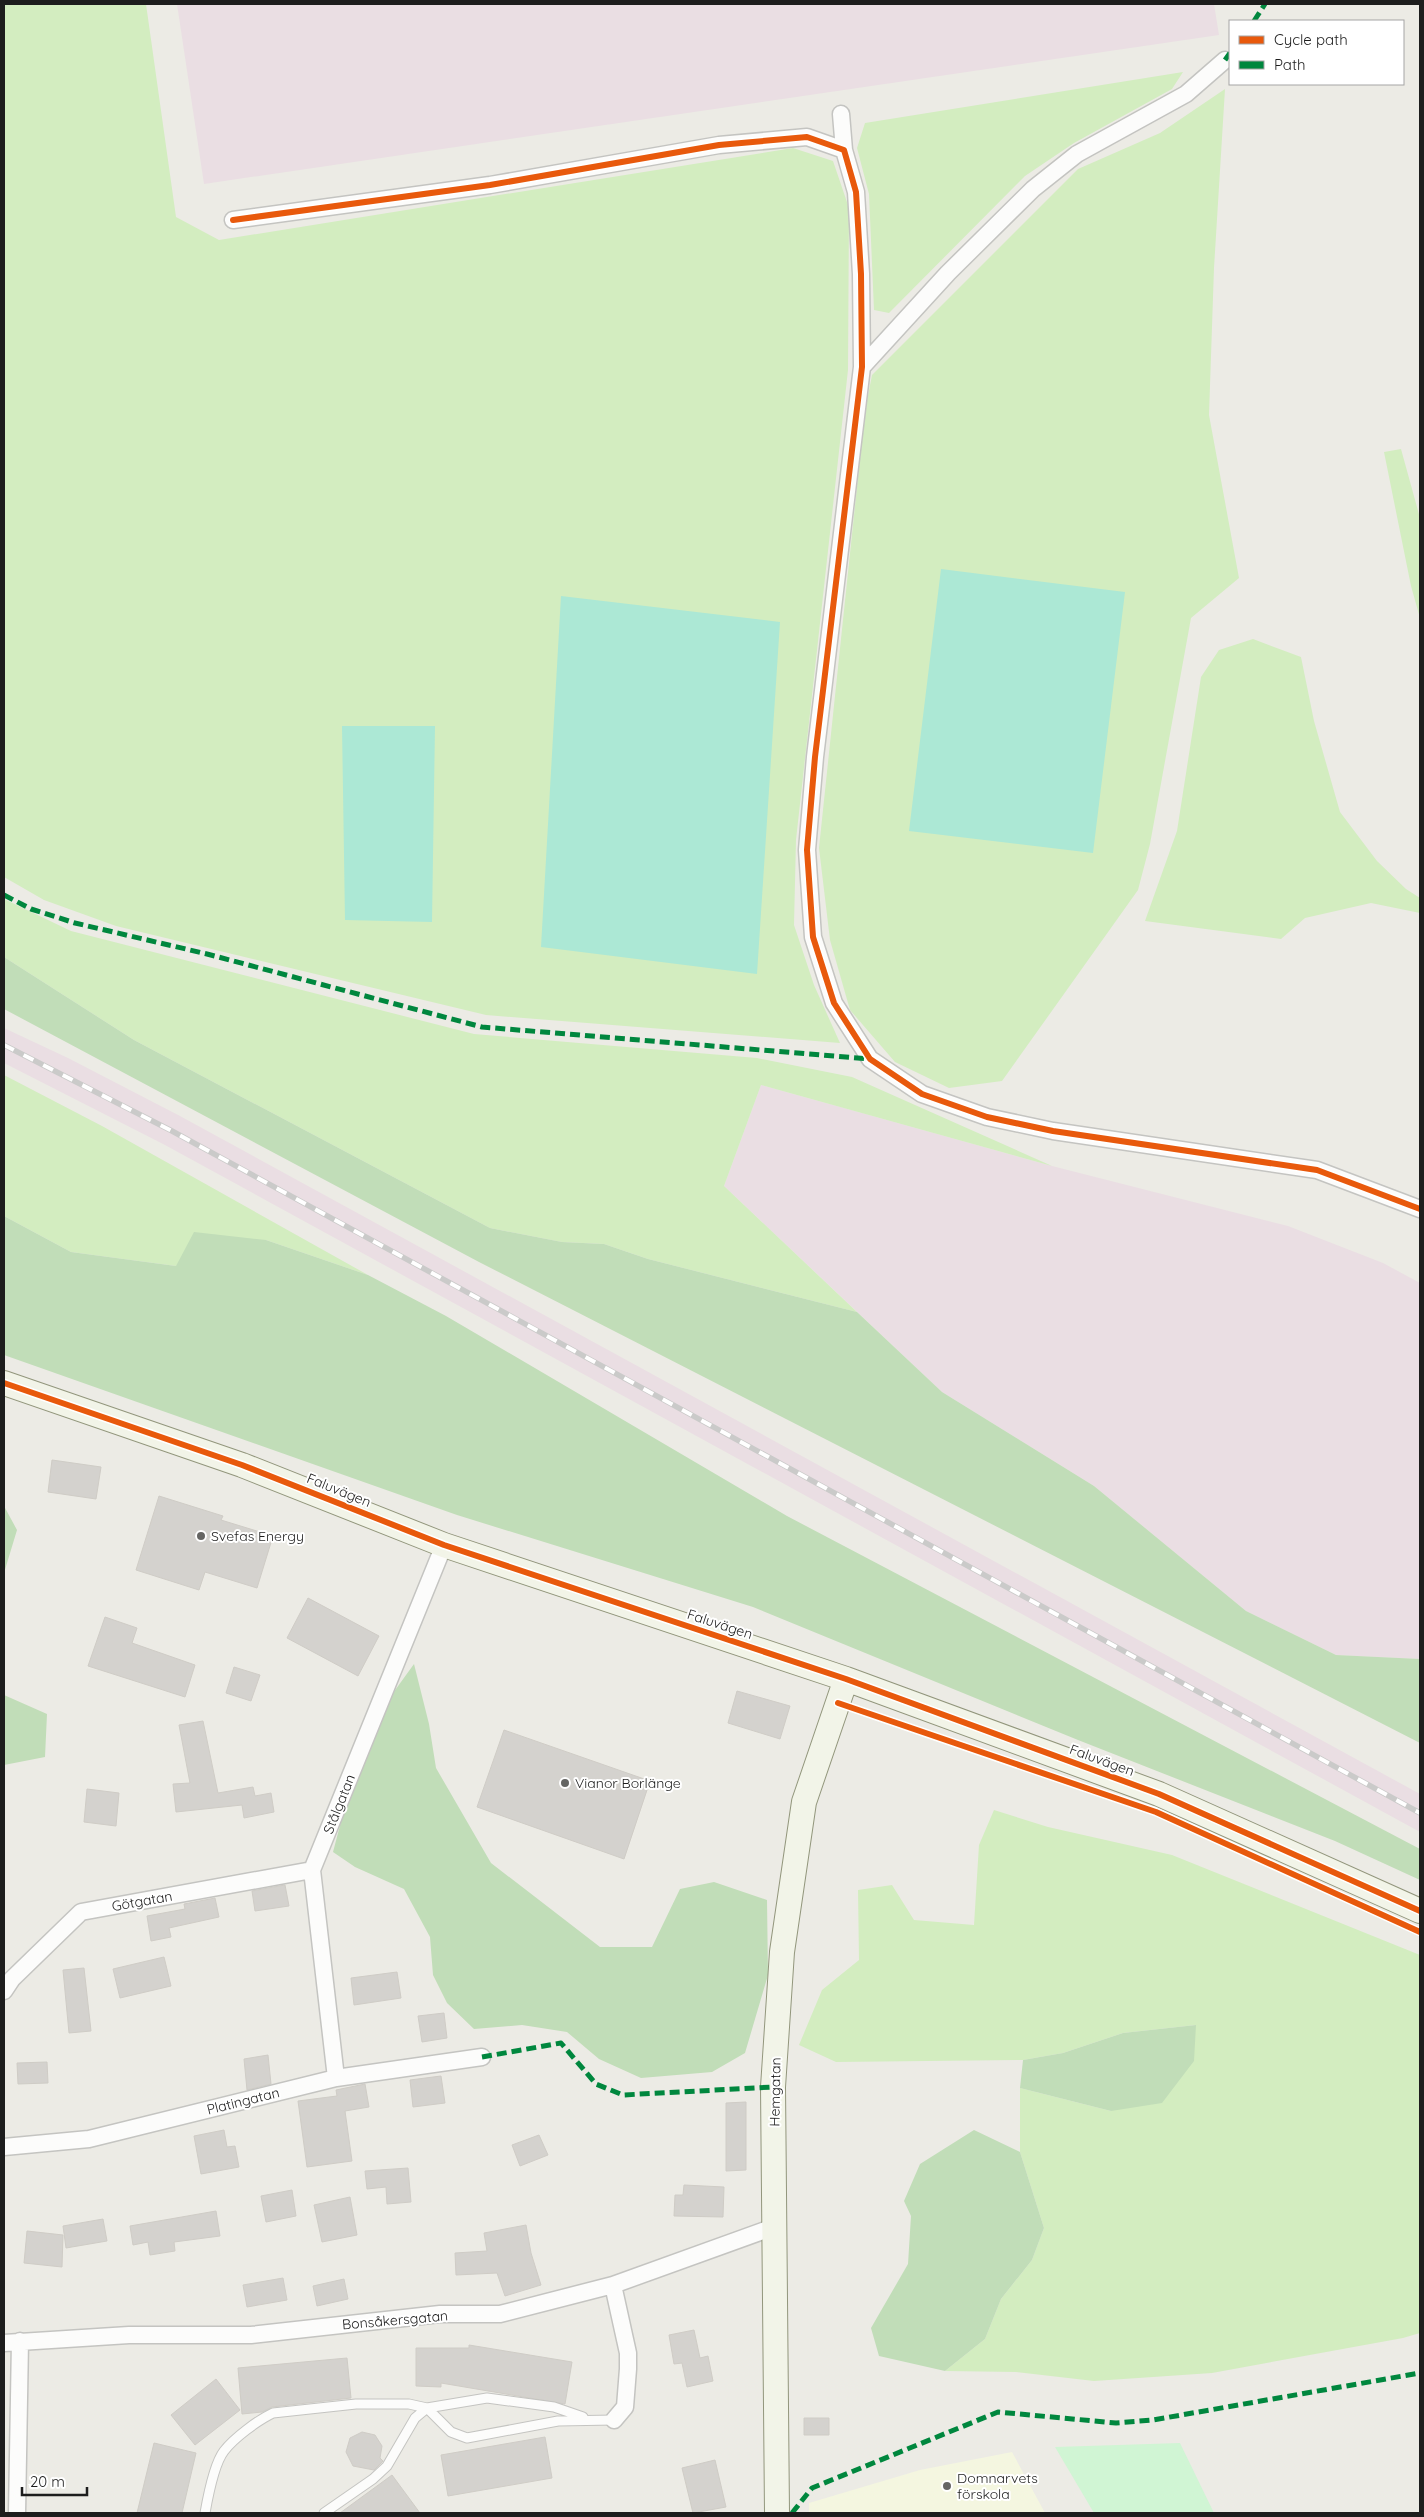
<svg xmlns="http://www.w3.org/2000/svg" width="1424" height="2517" viewBox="0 0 1424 2517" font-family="Quicksand,sans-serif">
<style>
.industrial{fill:#eadee3}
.education{fill:#f4f6e0}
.grass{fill:#d3edc0}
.forest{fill:#c1ddb8}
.park{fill:#d0f5d4}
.pitch{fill:#ace8d5}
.building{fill:#d4d2ce;stroke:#cfccc6}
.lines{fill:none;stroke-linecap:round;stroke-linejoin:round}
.lane-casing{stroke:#c4c4c1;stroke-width:11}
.street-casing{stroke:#c4c4c1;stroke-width:19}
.secondary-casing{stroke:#92967c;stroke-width:26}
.lane{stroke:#fcfcfb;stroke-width:9}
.street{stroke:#fcfcfb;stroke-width:16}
.secondary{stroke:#f2f4e8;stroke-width:24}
.rail-casing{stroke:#cacac9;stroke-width:5.5}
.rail{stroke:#fff;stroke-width:4;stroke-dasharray:11;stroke-linecap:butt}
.quiet{stroke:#00873e;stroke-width:5;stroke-dasharray:10 5;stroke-linecap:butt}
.cycleway-casing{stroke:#fff;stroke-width:9}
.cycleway{stroke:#e8590c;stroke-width:6}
.poi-dot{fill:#656563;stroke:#fff;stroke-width:2}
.labels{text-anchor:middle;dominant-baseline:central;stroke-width:4;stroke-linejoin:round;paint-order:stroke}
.street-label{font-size:14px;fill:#1d1d1d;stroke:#fff}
.poi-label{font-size:14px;fill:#1d1d1d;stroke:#fff;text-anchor:start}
</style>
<rect width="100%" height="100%" fill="#ecebe5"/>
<path class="industrial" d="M 177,4 L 1214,4 L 1219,35 L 204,184 Z
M 4,1028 L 68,1058 L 180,1116 L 1420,1794 L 1420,1832 L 165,1145 L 4,1063 Z
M 761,1085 L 1052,1166 L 1288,1226 L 1383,1263 L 1420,1283 L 1420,1659 L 1336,1655 L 1246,1611 L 1094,1486 L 942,1392 L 724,1186 Z"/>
<path class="education" d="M 1012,2452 L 1045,2513 L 809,2513 L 809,2503 L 920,2470 Z"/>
<path class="grass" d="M 4,4 L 146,4 L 176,217 L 219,240 L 793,148 L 833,161 L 849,208 L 848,370 L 796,840 L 794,925 L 814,985 L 840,1043 L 486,1015 L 116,926 L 44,900 L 4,877 Z
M 1183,72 L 1172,89 L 1074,143 L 1025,176 L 889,313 L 874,310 L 869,194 L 857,148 L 865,123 Z
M 1225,89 L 1214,268 L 1209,415 L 1239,578 L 1191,618 L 1150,844 L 1138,890 L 1002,1081 L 949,1088 L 895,1062 L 850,1010 L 830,940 L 819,848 L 865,411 L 872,375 L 1078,169 L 1160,133 Z
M 1401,449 L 1420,518 L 1420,618 L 1411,586 L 1384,452 Z
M 1253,639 L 1301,657 L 1314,721 L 1340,812 L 1377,861 L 1406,889 L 1420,898 L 1420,913 L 1371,903 L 1305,918 L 1281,939 L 1145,921 L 1177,831 L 1201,677 L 1219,650 Z
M 4,899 L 71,931 L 474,1034 L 757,1058 L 852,1077 L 1052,1166 L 761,1085 L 724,1186 L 857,1312 L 648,1259 L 604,1244 L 562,1242 L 490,1228 L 134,1040 L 4,957 Z
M 4,1075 L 102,1126 L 368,1275 L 266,1240 L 176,1266 L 71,1252 L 4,1216 Z
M 994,1810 L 1048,1827 L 1172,1855 L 1420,1955 L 1420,2333 L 1403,2338 L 1212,2373 L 1094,2381 L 1016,2372 L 945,2371 L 985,2339 L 1001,2299 L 1032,2260 L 1044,2228 L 1020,2152 L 1020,2088 L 1111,2111 L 1196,2025 L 1123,2033 L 1063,2053 L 1023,2060 L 836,2062 L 799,2045 L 822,1990 L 859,1960 L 858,1890 L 892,1885 L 914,1920 L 974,1925 L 979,1845 Z"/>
<path class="forest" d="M 4,957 L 134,1040 L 490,1228 L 562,1242 L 604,1244 L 648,1259 L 857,1312 L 942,1392 L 1094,1486 L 1246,1611 L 1336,1655 L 1420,1659 L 1420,1743 L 479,1262 L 4,1009 Z
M 4,1216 L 71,1252 L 176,1266 L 194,1232 L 266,1240 L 368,1275 L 446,1316 L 787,1516 L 1420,1849 L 1420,1880 L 1335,1841 L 1078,1740 L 753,1607 L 457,1515 L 4,1355 Z
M 4,1506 L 17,1530 L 4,1573 Z
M 414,1664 L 429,1724 L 436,1768 L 491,1863 L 600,1947 L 652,1947 L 680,1889 L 714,1882 L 767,1900 L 768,1975 L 745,2053 L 712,2072 L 641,2078 L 599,2059 L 567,2032 L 522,2025 L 474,2029 L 447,2003 L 433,1975 L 430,1937 L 404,1889 L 355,1867 L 333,1852 L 343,1814 L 393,1693 Z
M 4,1695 L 47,1714 L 45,1757 L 4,1765 Z
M 1196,2025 L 1194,2061 L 1162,2103 L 1111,2111 L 1020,2088 L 1023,2060 L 1063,2053 L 1123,2033 Z
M 974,2130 L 1020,2152 L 1044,2228 L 1032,2260 L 1001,2299 L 985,2339 L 945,2371 L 879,2356 L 871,2328 L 908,2264 L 911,2216 L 904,2201 L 920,2164 Z"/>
<path class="park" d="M 1180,2443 L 1214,2513 L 1094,2513 L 1055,2447 Z"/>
<path class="pitch" d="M 941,569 L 1125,592 L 1093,853 L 909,831 Z
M 561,596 L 780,622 L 757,974 L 541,947 Z
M 342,726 L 435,726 L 432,922 L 345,920 Z"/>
<path class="building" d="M 52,1460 L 101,1467 L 96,1499 L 48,1492 Z
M 159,1496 L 223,1516 L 221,1520 L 273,1536 L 257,1588 L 205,1572 L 199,1590 L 136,1570 Z
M 308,1598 L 379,1636 L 358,1676 L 287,1638 Z
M 105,1617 L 137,1628 L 132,1643 L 195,1665 L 185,1697 L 88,1666 Z
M 234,1667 L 260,1675 L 251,1701 L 226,1693 Z
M 737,1691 L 790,1706 L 780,1739 L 728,1723 Z
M 203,1721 L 218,1793 L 253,1787 L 255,1796 L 271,1793 L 274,1812 L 244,1818 L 242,1805 L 176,1812 L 173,1784 L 190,1783 L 179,1725 Z
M 504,1730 L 650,1781 L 624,1859 L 477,1807 Z
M 87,1789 L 119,1793 L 116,1826 L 84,1822 Z
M 285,1885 L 289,1906 L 255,1911 L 252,1891 Z
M 215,1898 L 219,1917 L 169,1928 L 171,1937 L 151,1941 L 147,1916 L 185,1909 L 184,1904 Z
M 164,1957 L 171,1986 L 120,1998 L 113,1969 Z
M 84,1968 L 91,2031 L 69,2033 L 63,1970 Z
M 397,1972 L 401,1998 L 354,2005 L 351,1978 Z
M 444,2013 L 447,2038 L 422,2042 L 418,2016 Z
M 268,2055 L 271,2084 L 247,2090 L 244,2059 Z
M 47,2062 L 48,2083 L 18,2084 L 17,2063 Z
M 441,2076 L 445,2103 L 413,2107 L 410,2080 Z
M 365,2084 L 369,2107 L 345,2111 L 352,2161 L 307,2167 L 298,2101 L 337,2096 L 336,2090 Z
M 746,2102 L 746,2170 L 726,2171 L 726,2103 Z
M 224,2130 L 227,2147 L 235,2146 L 239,2167 L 201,2174 L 194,2136 Z
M 539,2135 L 548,2155 L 520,2166 L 512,2145 Z
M 408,2168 L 411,2202 L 387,2204 L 386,2187 L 367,2189 L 365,2171 Z
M 684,2185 L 724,2187 L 723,2217 L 674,2216 L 675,2195 L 683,2195 Z
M 292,2190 L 296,2216 L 266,2222 L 261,2196 Z
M 350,2197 L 357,2235 L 322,2242 L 314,2205 Z
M 216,2211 L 220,2236 L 174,2242 L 175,2251 L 150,2255 L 148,2242 L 133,2245 L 130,2226 Z
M 103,2219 L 107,2241 L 66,2248 L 63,2226 Z
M 526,2225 L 531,2253 L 541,2285 L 505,2296 L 497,2273 L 456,2275 L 455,2253 L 487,2251 L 484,2233 Z
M 27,2231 L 63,2235 L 62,2267 L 24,2263 Z
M 283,2278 L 287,2300 L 247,2307 L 243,2285 Z
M 344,2279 L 348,2299 L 317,2306 L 313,2286 Z
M 694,2330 L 700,2358 L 708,2356 L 713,2381 L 687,2387 L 682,2363 L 674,2364 L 669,2335 Z
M 469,2345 L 572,2362 L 565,2404 L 441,2383 L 441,2387 L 416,2386 L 416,2348 L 469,2348 Z
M 347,2358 L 351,2398 L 272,2407 L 262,2412 L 242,2414 L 238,2368 Z
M 216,2379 L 240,2410 L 195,2445 L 171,2415 Z
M 804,2418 L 829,2418 L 829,2435 L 804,2435 Z
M 362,2432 L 375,2435 L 382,2446 L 380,2458 L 383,2461 L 374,2470 L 353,2466 L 346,2452 L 350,2438 Z
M 545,2437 L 552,2478 L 448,2496 L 441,2455 Z
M 154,2443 L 196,2453 L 182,2513 L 137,2513 Z
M 715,2460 L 726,2507 L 693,2513 L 682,2468 Z
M 392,2475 L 420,2513 L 340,2513 Z"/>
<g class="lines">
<g class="lane-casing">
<path id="lane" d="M 205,2513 C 208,2496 214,2464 224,2451 C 234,2438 258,2420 273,2413 L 356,2404 L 409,2404 L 427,2408 L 451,2432 L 467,2438 L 558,2421 L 614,2420
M 324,2513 L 373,2479 L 387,2466 L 415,2418 L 427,2408 L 487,2398 L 554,2407 L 583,2417"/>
</g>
<g class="street-casing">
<path id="street" d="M 841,114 L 844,150
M 233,220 L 490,185 L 719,145 L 807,137 L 844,150 L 856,192 L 861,274 L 862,367 L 815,757 L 807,850 L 813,937 L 834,1003 L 870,1059 L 922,1094 L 987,1117 L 1053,1131 L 1317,1170 L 1420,1209
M 862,367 L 948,273 L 1033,189 L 1077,154 L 1186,94 L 1225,60
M 4,1991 L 12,1979 L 81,1912 L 312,1870
M 336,2078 L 312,1870 L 444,1545
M 4,2147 L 89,2139 L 336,2078 L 482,2057
M 613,2285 L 628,2353 L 628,2369 L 625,2407 L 614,2420
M 4,2343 L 129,2335 L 251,2335 L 440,2314 L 500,2314 L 613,2285 L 774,2227
M 17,2513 L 20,2341"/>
</g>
<g class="secondary-casing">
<path id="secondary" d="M 4,1383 L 242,1465 L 444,1545 L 846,1679 L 1159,1794 L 1420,1911
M 777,2513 L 773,2087 L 782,1952 L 804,1802 L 846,1679"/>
</g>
<use href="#lane" class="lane"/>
<use href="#street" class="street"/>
<use href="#secondary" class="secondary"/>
<g class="rail-casing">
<path id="rail" d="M 4,1045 L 172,1131 L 1420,1813"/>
</g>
<use href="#rail" class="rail"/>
<path class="quiet" d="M 1254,21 L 1265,4
M 1225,60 L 1230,53
M 4,895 L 31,909 L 75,923 L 207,954 L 482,1027 L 870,1059
M 482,2057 L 561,2043 L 596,2084 L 623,2095 L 773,2087
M 792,2513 L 812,2488 L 998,2412 L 1116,2423 L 1153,2420 L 1420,2373"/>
<g class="cycleway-casing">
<path id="cycleway" d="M 233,220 L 490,185 L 719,145 L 807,137 L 844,150 L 856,192 L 861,274 L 862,367 L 815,757 L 807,850 L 813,937 L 834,1003 L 870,1059 L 922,1094 L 987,1117 L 1053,1131 L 1317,1170 L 1420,1209
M 4,1383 L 242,1465 L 444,1545 L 846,1679 L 1159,1794 L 1420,1911
M 838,1703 L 1156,1812 L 1420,1932"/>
</g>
<use href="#cycleway" class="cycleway"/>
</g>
<g class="poi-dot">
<circle cx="201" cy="1536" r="5"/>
<circle cx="565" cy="1783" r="5"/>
<circle cx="947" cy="2486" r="5"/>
</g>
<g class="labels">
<g class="street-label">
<text transform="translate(339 1490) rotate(22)">Faluvägen</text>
<text transform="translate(720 1624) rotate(18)">Faluvägen</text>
<text transform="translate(1102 1760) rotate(20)">Faluvägen</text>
<text transform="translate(339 1804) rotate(-68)">Stålgatan</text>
<text transform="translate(142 1901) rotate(-10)">Götgatan</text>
<text transform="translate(775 2092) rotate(-89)">Hemgatan</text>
<text transform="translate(243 2101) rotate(-14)">Platingatan</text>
<text transform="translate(395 2320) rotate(-5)">Bonsåkersgatan</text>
</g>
<g class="poi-label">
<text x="211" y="1536">Svefas Energy</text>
<text x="575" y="1783">Vianor Borlänge</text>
<text x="957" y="2478">Domnarvets<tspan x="957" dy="16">förskola</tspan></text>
</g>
</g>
<rect width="1424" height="2517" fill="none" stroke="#1d1d1d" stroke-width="10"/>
<rect x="1229" y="20" width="175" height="65" fill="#ffffff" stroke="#a5a5a5"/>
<rect x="1239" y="36" width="25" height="8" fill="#e8590c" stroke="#a5a5a5"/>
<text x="1274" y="45" font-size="15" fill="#1d1d1d">Cycle path</text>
<rect x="1239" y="61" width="25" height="8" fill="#00873e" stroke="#a5a5a5"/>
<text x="1274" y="70" font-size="15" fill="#1d1d1d">Path</text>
<path d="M22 2487v8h65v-8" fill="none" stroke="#1d1d1d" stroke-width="2.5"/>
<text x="30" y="2487" font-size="15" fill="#1d1d1d" stroke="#ffffff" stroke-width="4" paint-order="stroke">20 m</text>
</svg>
